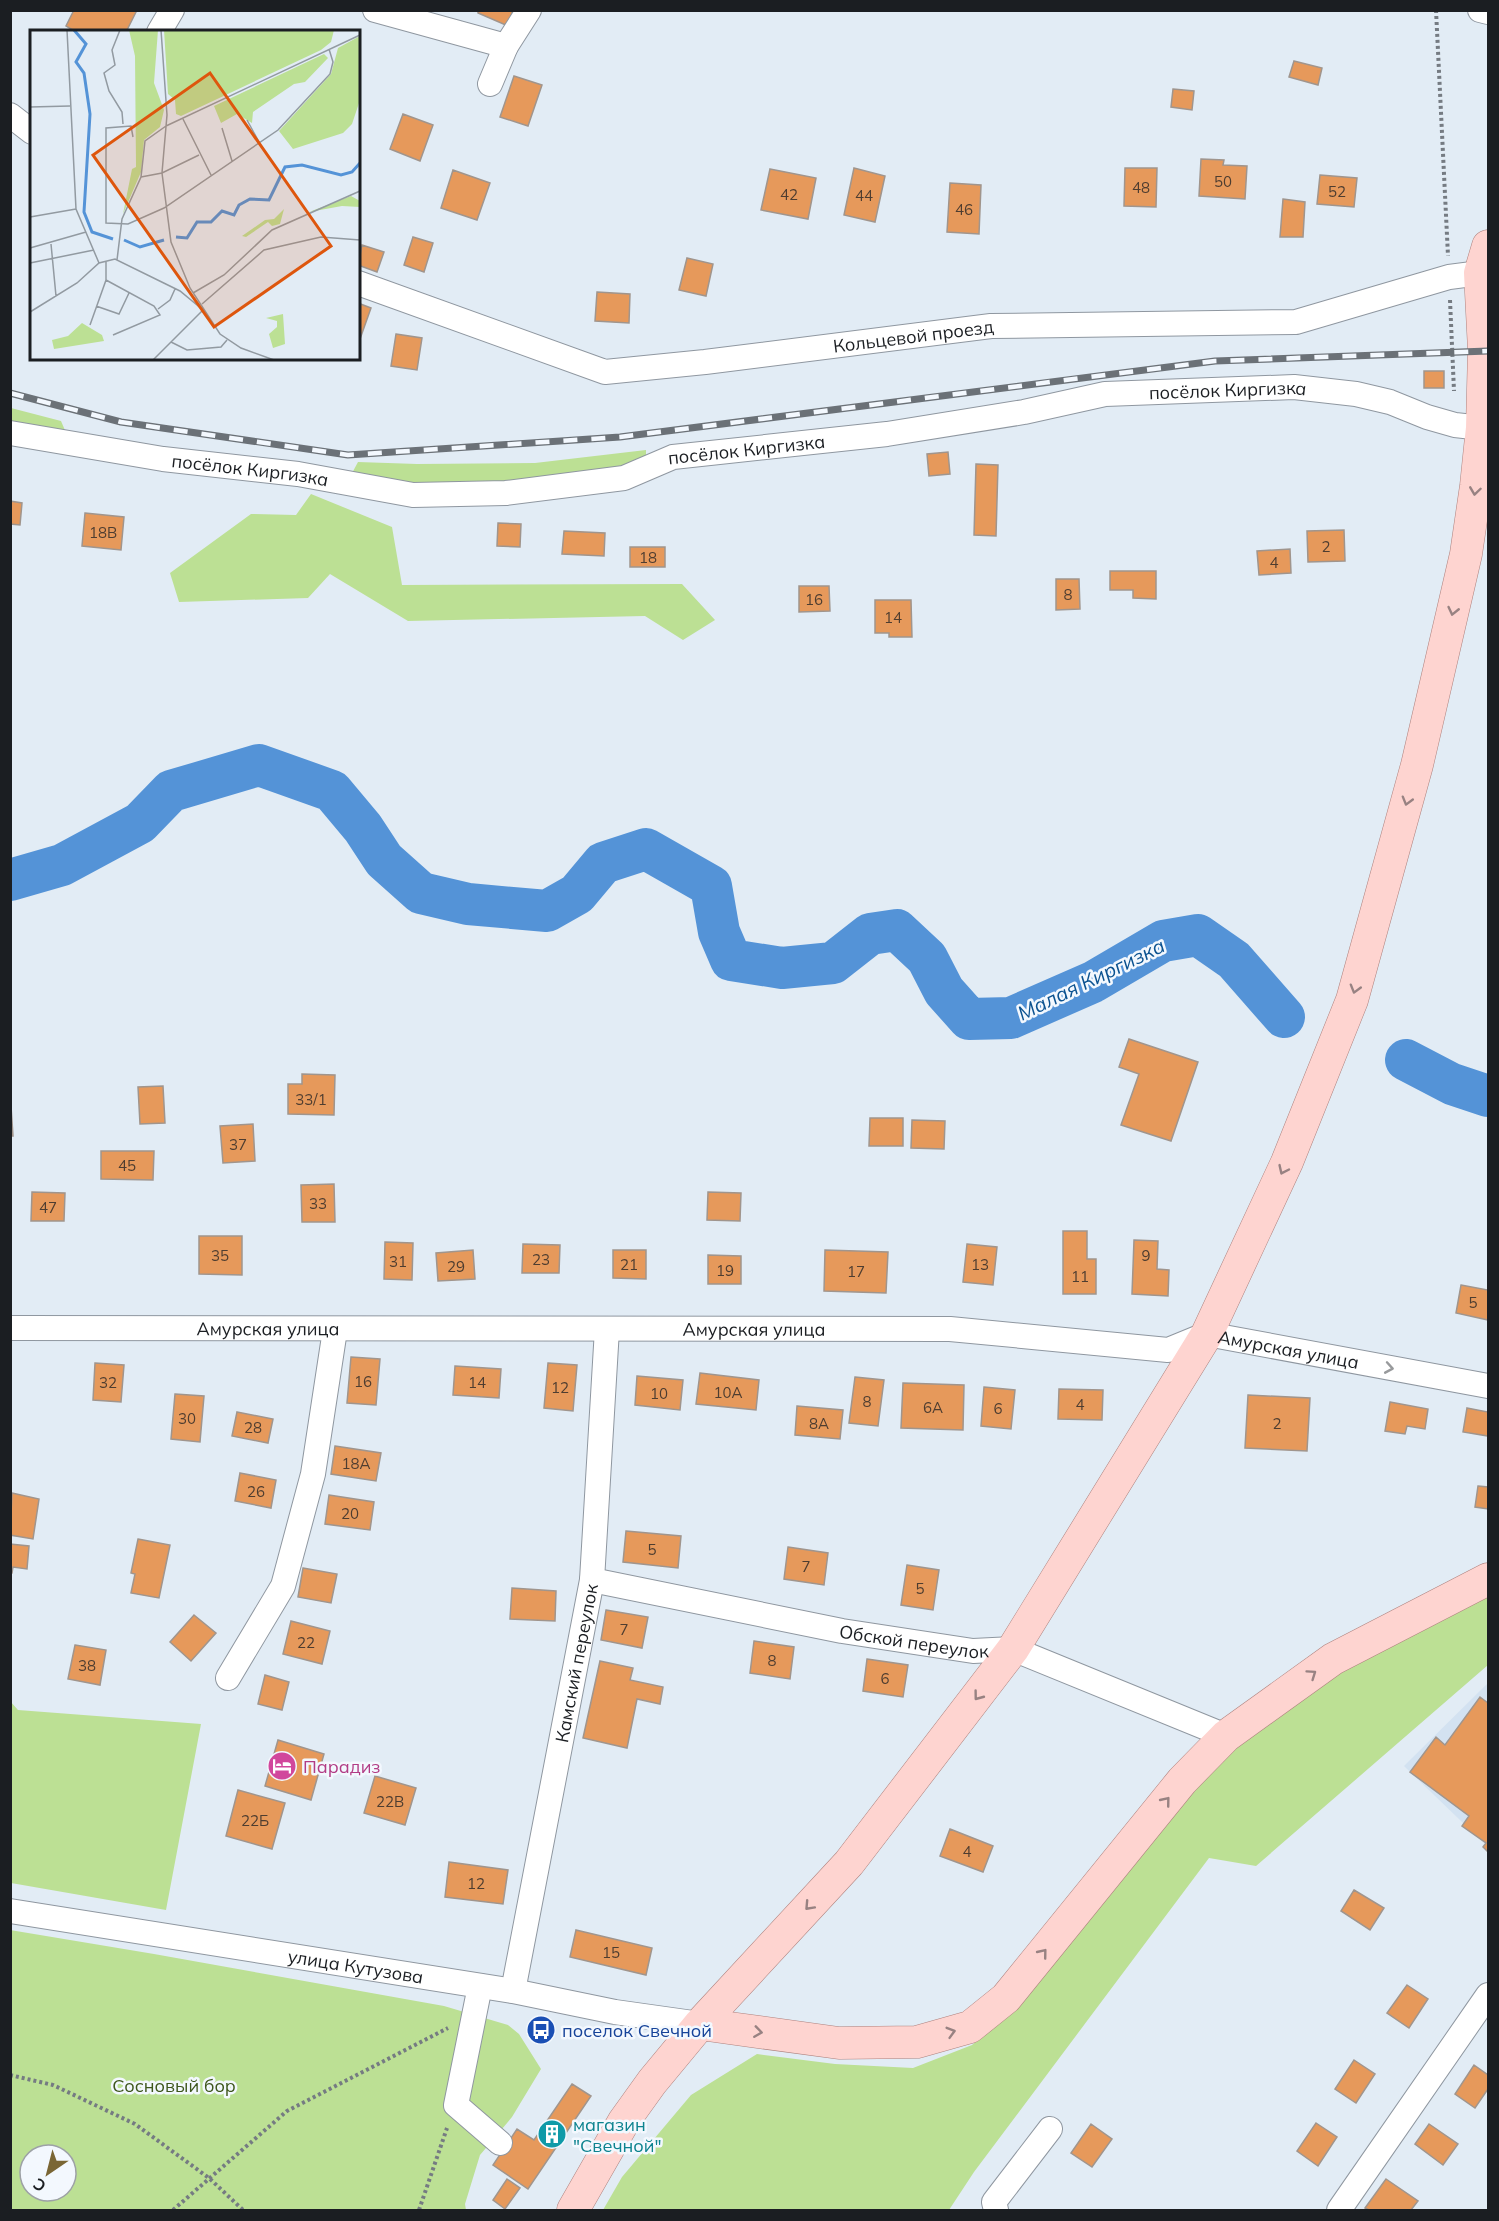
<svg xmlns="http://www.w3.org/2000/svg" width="1499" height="2221" viewBox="0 0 1499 2221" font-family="Mulish,sans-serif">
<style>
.built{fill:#d3e2f1}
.green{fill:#bce094;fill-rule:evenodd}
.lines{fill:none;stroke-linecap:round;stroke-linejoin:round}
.river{stroke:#5493d7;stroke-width:42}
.building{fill:#e6995b;stroke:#a0958d;stroke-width:1.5}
.minor-casing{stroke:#8f97a0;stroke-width:26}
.major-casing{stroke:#ae827e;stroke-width:33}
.path{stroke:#757b82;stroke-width:4;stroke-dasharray:3 3;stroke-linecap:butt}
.minor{stroke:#fff;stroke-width:24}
.major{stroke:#fed4d0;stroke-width:32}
.rail-casing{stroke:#6b7177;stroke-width:7}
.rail{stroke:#f3f8fe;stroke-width:4.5;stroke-dasharray:14;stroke-linecap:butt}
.oneway{stroke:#988282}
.oneway2{stroke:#989a9c}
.labels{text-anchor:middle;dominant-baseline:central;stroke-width:5;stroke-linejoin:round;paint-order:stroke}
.number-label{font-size:15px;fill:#4e3d30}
.street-label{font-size:18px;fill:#1b1e22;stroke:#f3f8fe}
.hotel-label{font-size:18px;fill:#b23c85;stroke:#f3f8fe;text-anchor:start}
.transit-label{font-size:18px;fill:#164399;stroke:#f3f8fe;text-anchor:start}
.park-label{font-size:18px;fill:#3e571c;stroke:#f3f8fe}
.culture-label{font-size:18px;fill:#0d838f;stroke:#f3f8fe;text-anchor:start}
.water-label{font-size:20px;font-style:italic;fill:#0b5290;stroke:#f3f8fe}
.inset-river{fill:none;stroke:#5493d7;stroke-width:3}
.inset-road{fill:none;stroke:#929aa1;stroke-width:1.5}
.view{fill:#de560d;fill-opacity:0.15;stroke:#de560d;stroke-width:3}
.inset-edge{fill:none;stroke:#1b1e22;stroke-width:3}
</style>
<rect width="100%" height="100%" fill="#e2ecf5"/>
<path class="built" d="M 1488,1683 L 1488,1847 L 1404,1766 Z"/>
<path class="green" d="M 11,408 L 61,421 L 67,435 L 11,425 Z
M 646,450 L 646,462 L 622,473 L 413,489 L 351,475 L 358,462 L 417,464 L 535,463 Z
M 311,494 L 392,527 L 402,585 L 682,584 L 715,620 L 683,640 L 645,616 L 408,621 L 330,574 L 308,598 L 179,602 L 170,573 L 251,514 L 296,515 Z
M 1488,1592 L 1488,1665 L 1256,1866 L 1209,1858 L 974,2172 L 949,2210 L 603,2210 L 622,2177 L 691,2095 L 757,2054 L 835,2064 L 913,2068 L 972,2045 L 1021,2004 L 1192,1787 L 1237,1745 L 1339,1668 Z
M 10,1701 L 18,1710 L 201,1724 L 166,1910 L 11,1883 Z
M 10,1930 L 154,1954 L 444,2006 L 508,2025 L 519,2034 L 541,2069 L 512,2117 L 480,2155 L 465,2204 L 466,2210 L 11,2210 ZM 30,2155 L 66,2155 L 66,2191 L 30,2191 Z"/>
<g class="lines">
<path class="river" d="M 10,880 L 62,865 L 140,823 L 171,791 L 259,765 L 332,791 L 363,828 L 384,860 L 421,893 L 468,904 L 547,911 L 577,894 L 603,863 L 646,849 L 711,886 L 719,932 L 731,960 L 782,968 L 833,963 L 870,934 L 897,930 L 927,958 L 944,991 L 969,1019 L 1011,1018 L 1093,982 L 1163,941 L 1198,935 L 1234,960 L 1284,1017
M 1406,1060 L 1452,1084 L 1488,1096"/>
</g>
<path class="building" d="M 74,10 L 137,10 L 126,32 L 76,32 L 66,26 Z
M 478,10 L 513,10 L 508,26 L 478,13 Z
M 1294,61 L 1322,68 L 1318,85 L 1289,77 Z
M 514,76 L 542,85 L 528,126 L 500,117 Z
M 1173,89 L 1194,91 L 1192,110 L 1171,107 Z
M 403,114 L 433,125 L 420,161 L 390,149 Z
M 1201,159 L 1224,160 L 1223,165 L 1247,166 L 1245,199 L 1199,196 Z
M 854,168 L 885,176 L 875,222 L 844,215 Z
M 1125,168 L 1157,168 L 1156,207 L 1124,206 Z
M 770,169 L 816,178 L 808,219 L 761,210 Z
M 453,170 L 490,183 L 477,220 L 441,208 Z
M 1320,175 L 1357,178 L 1354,207 L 1317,204 Z
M 950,183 L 981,185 L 979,234 L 947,232 Z
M 1283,199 L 1305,202 L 1303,237 L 1280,237 Z
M 413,237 L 433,243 L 424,272 L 404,265 Z
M 362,245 L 384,252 L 377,272 L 358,265 Z
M 687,258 L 713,264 L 706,296 L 679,290 Z
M 597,292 L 630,294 L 629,323 L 595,321 Z
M 358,303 L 371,308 L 360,339 L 358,338 Z
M 396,334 L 422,338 L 417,370 L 391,366 Z
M 1424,371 L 1444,371 L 1444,388 L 1424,388 Z
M 948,452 L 950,474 L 929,476 L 927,454 Z
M 976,464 L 998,465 L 996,536 L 974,535 Z
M 10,501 L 22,503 L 20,525 L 10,524 Z
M 85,513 L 124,517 L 121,550 L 82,546 Z
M 498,523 L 521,524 L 520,547 L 497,546 Z
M 1344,530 L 1345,561 L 1308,562 L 1307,531 Z
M 564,531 L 605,533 L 604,556 L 562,554 Z
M 630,547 L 665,547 L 665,567 L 630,567 Z
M 1290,549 L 1291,573 L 1259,575 L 1257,551 Z
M 1110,571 L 1156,571 L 1156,599 L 1133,598 L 1133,590 L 1110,590 Z
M 1056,579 L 1079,579 L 1080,609 L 1056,610 Z
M 799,586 L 829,586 L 830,611 L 799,612 Z
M 875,600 L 911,600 L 912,637 L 889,637 L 889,633 L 875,633 Z
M 1129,1039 L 1198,1062 L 1171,1141 L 1121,1125 L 1139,1074 L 1119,1067 Z
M 302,1074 L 335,1075 L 334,1115 L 288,1114 L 288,1084 L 302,1084 Z
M 163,1086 L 165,1123 L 140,1124 L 138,1087 Z
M 10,1091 L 13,1136 L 10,1136 Z
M 870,1118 L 903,1118 L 903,1146 L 869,1146 Z
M 912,1120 L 945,1121 L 944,1149 L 911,1148 Z
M 253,1124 L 255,1161 L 223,1163 L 220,1126 Z
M 101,1151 L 154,1151 L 153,1180 L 101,1179 Z
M 334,1184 L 335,1222 L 302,1222 L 301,1185 Z
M 32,1192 L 65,1193 L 64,1221 L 31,1221 Z
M 708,1192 L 741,1193 L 740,1221 L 707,1220 Z
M 1063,1231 L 1087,1231 L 1087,1259 L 1096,1259 L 1096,1294 L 1063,1294 Z
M 199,1236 L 242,1236 L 242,1275 L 199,1274 Z
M 1134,1240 L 1158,1241 L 1157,1269 L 1169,1270 L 1168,1296 L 1132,1294 Z
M 385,1242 L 413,1243 L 412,1280 L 384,1279 Z
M 523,1244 L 560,1245 L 559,1273 L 522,1273 Z
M 967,1244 L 997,1247 L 993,1285 L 963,1282 Z
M 473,1250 L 475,1279 L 438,1281 L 436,1253 Z
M 613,1250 L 646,1250 L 646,1279 L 613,1278 Z
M 825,1250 L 888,1252 L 886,1293 L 824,1291 Z
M 708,1255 L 741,1256 L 741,1284 L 708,1284 Z
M 1461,1285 L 1488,1290 L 1488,1320 L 1456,1313 Z
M 351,1357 L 380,1359 L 376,1405 L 347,1403 Z
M 95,1363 L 124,1365 L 121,1402 L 93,1400 Z
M 548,1363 L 577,1365 L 573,1411 L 544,1408 Z
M 455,1366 L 501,1369 L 499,1398 L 453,1395 Z
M 700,1373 L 759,1380 L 756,1410 L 696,1404 Z
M 637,1376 L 683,1380 L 680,1410 L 635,1405 Z
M 855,1377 L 884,1380 L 878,1426 L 849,1423 Z
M 903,1383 L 964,1385 L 963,1430 L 901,1428 Z
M 984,1387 L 1015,1390 L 1011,1429 L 981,1426 Z
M 1059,1389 L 1103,1390 L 1102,1420 L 1058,1419 Z
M 175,1394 L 204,1396 L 200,1442 L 171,1439 Z
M 1248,1395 L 1310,1398 L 1307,1451 L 1245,1448 Z
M 1390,1402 L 1428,1409 L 1425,1429 L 1407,1426 L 1405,1434 L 1385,1431 Z
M 797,1406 L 843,1410 L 840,1439 L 795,1435 Z
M 1467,1408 L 1488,1412 L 1488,1436 L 1463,1432 Z
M 237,1412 L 273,1419 L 268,1443 L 232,1436 Z
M 335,1446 L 381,1453 L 376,1481 L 331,1474 Z
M 240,1473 L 276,1480 L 271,1508 L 235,1501 Z
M 1478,1486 L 1488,1487 L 1488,1509 L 1475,1507 Z
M 12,1493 L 39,1499 L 33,1539 L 10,1535 Z
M 329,1495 L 374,1502 L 370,1530 L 325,1524 Z
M 626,1531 L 681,1536 L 678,1568 L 623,1562 Z
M 138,1539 L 170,1545 L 159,1598 L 131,1593 L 135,1574 L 131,1573 Z
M 10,1544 L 29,1546 L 27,1569 L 13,1567 L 12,1573 L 10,1573 Z
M 788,1547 L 828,1553 L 824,1585 L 784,1579 Z
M 907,1565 L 939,1570 L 933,1610 L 901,1605 Z
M 303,1568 L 337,1574 L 331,1603 L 298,1597 Z
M 512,1588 L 556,1591 L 555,1621 L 510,1619 Z
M 606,1610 L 648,1617 L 642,1648 L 601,1640 Z
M 194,1615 L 216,1633 L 191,1661 L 170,1642 Z
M 291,1621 L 330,1631 L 322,1664 L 283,1654 Z
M 754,1641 L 794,1647 L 790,1679 L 750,1673 Z
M 75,1645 L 106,1650 L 100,1685 L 68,1679 Z
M 867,1659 L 908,1665 L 903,1697 L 863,1691 Z
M 600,1661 L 633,1668 L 630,1680 L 663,1687 L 660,1704 L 637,1699 L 627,1748 L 583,1738 Z
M 265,1675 L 289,1682 L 282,1710 L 258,1704 Z
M 1480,1697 L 1488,1703 L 1488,1852 L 1483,1847 L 1486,1843 L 1462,1826 L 1469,1816 L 1410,1772 L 1436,1737 L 1445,1745 Z
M 278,1740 L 324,1754 L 311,1800 L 265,1786 Z
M 375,1776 L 416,1788 L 405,1825 L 364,1813 Z
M 238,1790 L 285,1803 L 272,1849 L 226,1836 Z
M 950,1829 L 993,1846 L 983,1872 L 940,1856 Z
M 449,1862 L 508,1870 L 503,1904 L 445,1897 Z
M 1354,1890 L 1384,1908 L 1370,1930 L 1341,1911 Z
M 576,1930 L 652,1948 L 646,1975 L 570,1957 Z
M 1407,1985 L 1428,1999 L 1409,2028 L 1387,2013 Z
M 1354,2060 L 1375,2074 L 1356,2103 L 1335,2089 Z
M 1474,2065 L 1488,2075 L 1488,2089 L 1475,2108 L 1455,2094 Z
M 572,2084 L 591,2096 L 528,2189 L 493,2165 L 517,2129 L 534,2140 Z
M 1316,2123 L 1337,2137 L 1318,2166 L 1297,2151 Z
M 1091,2124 L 1112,2139 L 1092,2167 L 1071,2153 Z
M 1429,2124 L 1458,2144 L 1443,2165 L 1415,2144 Z
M 507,2179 L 520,2188 L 505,2209 L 493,2200 Z
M 1386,2179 L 1418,2201 L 1411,2210 L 1369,2210 L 1365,2208 Z"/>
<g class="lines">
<g class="minor-casing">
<g id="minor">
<path d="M 375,10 L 506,46"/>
<path d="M 1480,10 L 1488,12"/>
<path d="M 159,32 L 172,10"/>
<path d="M 490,84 L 506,46 L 529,10"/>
<path d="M 10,115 L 32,132"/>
<path id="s1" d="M 358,283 L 605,372 L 705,362 L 991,326 L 1296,322 L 1449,277 L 1480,273"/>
<path id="s2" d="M 10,433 L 163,459 L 298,474 L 413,495 L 506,493 L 624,478 L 673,457 L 887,434 L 1024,412 L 1105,394 L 1294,387 L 1356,394 L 1390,402 L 1427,417 L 1455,425 L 1482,428"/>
<path id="s3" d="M 10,1328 L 950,1329 L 1168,1350 L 1207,1334 L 1488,1386"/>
<path id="s4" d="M 592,1580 L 842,1631 L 973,1651 L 1013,1649 L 1226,1736"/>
<path d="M 228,1678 L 283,1586 L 313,1474 L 335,1330"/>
<path id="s5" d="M 10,1911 L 513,1991 L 615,2012 L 700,2024"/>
<path d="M 480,1986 L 456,2105 L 500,2143"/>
<path id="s6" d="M 513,1991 L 592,1580 L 607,1329"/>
<path d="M 996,2210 L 994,2202 L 1050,2129"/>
<path d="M 1339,2210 L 1488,1995"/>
</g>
</g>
<g class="major-casing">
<path id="major" d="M 700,2024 L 839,2043 L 917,2042 L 970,2027 L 1006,1998 L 1182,1781 L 1226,1736 L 1333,1659 L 1488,1579
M 573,2210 L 624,2121 L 652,2082 L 700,2024 L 849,1863 L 1013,1649 L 1207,1334 L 1287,1162 L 1352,1000 L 1417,765 L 1466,554 L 1476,486 L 1482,428 L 1484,350 L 1480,273 L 1488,246"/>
</g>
<path class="path" d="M 1436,10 L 1448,256
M 1450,300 L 1454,391
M 10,2075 L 53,2085 L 135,2124 L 209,2178 L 243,2210
M 173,2210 L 287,2111 L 448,2028
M 419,2210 L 447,2128"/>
<use href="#minor" class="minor"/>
<use href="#major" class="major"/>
<g class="rail-casing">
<path id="rail" d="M 10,393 L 121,422 L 348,455 L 620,437 L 1215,361 L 1488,351"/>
</g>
<use href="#rail" class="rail"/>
</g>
<defs><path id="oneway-chevron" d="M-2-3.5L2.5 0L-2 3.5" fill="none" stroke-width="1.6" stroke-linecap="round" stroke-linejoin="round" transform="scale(1.5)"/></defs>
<g class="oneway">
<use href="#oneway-chevron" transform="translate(1475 491) rotate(98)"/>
<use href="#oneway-chevron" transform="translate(1453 611) rotate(103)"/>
<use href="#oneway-chevron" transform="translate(1407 801) rotate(106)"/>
<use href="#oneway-chevron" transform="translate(1355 989) rotate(106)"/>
<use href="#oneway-chevron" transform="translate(1283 1170) rotate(115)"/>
<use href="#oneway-chevron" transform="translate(1312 1674) rotate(-35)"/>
<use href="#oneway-chevron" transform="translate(978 1696) rotate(127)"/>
<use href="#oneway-chevron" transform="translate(1166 1801) rotate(-51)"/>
<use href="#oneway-chevron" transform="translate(809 1906) rotate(133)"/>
<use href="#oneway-chevron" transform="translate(1043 1953) rotate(-51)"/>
<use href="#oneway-chevron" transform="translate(758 2032) rotate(8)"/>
<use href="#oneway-chevron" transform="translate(951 2032) rotate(-16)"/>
</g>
<use class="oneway2" href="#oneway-chevron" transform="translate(1389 1368) rotate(10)"/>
<defs>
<g id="hotel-disc" transform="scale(1.5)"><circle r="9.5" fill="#d1479c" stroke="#f3f8fe"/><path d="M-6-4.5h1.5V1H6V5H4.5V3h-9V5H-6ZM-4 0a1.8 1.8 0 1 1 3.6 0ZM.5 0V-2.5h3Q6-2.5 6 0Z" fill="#fff"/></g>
<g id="bus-disc" transform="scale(1.5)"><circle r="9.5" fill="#1a4fb4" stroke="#f3f8fe"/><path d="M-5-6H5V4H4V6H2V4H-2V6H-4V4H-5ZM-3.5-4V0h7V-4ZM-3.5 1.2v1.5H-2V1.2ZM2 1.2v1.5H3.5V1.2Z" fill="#fff"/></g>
<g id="building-disc" transform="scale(1.5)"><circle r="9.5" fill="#0f9aa8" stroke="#f3f8fe"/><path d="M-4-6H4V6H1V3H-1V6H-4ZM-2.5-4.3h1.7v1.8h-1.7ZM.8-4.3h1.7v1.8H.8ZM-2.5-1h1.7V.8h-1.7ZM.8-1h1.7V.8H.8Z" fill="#fff"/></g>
</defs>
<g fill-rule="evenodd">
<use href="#hotel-disc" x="282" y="1766"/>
<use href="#bus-disc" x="541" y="2030"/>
<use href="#building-disc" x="552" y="2134"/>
</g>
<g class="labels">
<g class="number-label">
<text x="1223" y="181">50</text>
<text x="1141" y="187">48</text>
<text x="1337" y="191">52</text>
<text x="789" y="194">42</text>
<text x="864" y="195">44</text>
<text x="964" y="209">46</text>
<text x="103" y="532">18В</text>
<text x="1326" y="546">2</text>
<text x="648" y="557">18</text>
<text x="1274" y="562">4</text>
<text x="1068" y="594">8</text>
<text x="814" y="599">16</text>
<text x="893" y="617">14</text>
<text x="311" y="1099">33/1</text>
<text x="238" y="1144">37</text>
<text x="127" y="1165">45</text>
<text x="318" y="1203">33</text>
<text x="48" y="1207">47</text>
<text x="220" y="1255">35</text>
<text x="1146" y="1255">9</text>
<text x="541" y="1259">23</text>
<text x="398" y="1261">31</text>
<text x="629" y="1264">21</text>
<text x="980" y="1264">13</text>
<text x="456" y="1266">29</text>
<text x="725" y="1270">19</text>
<text x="856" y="1271">17</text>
<text x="1080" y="1276">11</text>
<text x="1473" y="1302">5</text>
<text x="363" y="1381">16</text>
<text x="108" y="1382">32</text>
<text x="477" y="1382">14</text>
<text x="560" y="1387">12</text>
<text x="728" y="1392">10А</text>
<text x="659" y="1393">10</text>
<text x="867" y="1401">8</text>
<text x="1080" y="1404">4</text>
<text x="933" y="1407">6А</text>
<text x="998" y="1408">6</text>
<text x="187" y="1418">30</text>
<text x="819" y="1423">8А</text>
<text x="1277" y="1423">2</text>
<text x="253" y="1427">28</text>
<text x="356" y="1463">18А</text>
<text x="256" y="1491">26</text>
<text x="350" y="1513">20</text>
<text x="652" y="1549">5</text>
<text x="806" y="1566">7</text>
<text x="920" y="1588">5</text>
<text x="624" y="1629">7</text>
<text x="306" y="1642">22</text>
<text x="772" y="1660">8</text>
<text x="87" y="1665">38</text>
<text x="885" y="1678">6</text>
<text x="390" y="1801">22В</text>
<text x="255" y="1820">22Б</text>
<text x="967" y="1851">4</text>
<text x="476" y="1883">12</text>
<text x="611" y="1952">15</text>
</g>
<g class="street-label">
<text stroke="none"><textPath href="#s1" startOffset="573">Кольцевой проезд</textPath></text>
<text stroke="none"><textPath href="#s2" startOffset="1233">посёлок Киргизка</textPath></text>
<text stroke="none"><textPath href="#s2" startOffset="747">посёлок Киргизка</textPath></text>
<text stroke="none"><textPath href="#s2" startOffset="243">посёлок Киргизка</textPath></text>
<text stroke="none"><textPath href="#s3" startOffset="258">Амурская улица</textPath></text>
<text stroke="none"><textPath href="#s3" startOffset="744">Амурская улица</textPath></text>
<text stroke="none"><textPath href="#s3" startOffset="1284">Амурская улица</textPath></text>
<text stroke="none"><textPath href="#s4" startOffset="328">Обской переулок</textPath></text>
<text stroke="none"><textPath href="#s6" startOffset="334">Камский переулок</textPath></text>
<text stroke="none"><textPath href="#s5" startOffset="350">улица Кутузова</textPath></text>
</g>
<g class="hotel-label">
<text x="303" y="1766">Парадиз</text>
</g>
<g class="transit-label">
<text x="562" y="2030">поселок Свечной</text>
</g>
<g class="park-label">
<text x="174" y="2085">Сосновый бор</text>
</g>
<g class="culture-label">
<text x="573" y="2124">магазин<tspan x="573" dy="21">"Свечной"</tspan></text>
</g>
<g class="water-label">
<text transform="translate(1091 979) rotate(-26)">Малая Киргизка</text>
</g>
</g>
<g transform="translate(30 30)">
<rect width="330" height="330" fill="#e2ecf5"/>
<path d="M 99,0 L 128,0 L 124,53 L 134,80 L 130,97 L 114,110 L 111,142 L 93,184 L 102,139 L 106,137 L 105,26 ZM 134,0 L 304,0 L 301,12 L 291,20 L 151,86 L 146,84 L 145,70 L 138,64 ZM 330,6 L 330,70 L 322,94 L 313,103 L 263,119 L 249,101 L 301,44 L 308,18 ZM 294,24 L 298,28 L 275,52 L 264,54 L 223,82 L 222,93 L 207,84 L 191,93 L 184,76 ZM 321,166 L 330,171 L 330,177 L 312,176 L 279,182 ZM 254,179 L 250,194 L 242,196 L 238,192 L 216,207 L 212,206 L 235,190 L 244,189 ZM 253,284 L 255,314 L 243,318 L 239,304 L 247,297 L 247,291 L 236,288 ZM 52,293 L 72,305 L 74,311 L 24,319 L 22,310 L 38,306 Z" fill="#bce094"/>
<path class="inset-river" d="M 44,0 L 56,14 L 46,32 L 54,43 L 60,84 L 54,182 L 62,202 L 83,209M 146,207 L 157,208 L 167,192 L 181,192 L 192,181 L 204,185 L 209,175 L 220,169 L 239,170 L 255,137 L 272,135 L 311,145 L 322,142 L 330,133M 94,210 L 110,217 L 134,210"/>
<path class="inset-road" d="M 37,0 L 46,179 L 69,233M 90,0 L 82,20 L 85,35 L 74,43 L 79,61 L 92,82 L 93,94M 131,0 L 137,85 L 132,143 L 141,212 L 160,258 L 190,304 L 211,318 L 244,330M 0,77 L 40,76M 153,89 L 181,145M 217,90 L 229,112M 136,96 L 330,5M 192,98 L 202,131M 103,107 L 101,96 L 76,98 L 76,193 L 98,194 L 134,178 L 248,100 L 300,44 L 303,32 L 299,19M 111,147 L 132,143 L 169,125M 0,187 L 46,179M 21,214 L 26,266M 0,218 L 56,202M 87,230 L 92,189 L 111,147 L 115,111 L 136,96M 0,233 L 64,220M 76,250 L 124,276 L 130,285 L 83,305M 163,263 L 194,245 L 242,200 L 330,161M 172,274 L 234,220 L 291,207 L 330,210M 66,276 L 89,284 L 99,263M 128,279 L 140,270 L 145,259M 0,282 L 47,253 L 69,233 L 85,229 L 150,261 L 173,280M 60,295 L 76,250 L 76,231M 141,312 L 157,320 L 191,317 L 197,310M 123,330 L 173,280"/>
<path class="view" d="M 180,43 L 301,216 L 184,297 L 63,125 Z"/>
<rect width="330" height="330" class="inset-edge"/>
</g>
<rect width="1499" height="2221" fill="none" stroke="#1b1e22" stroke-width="24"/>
<g transform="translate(48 2173) rotate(215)"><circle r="28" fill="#f3f8fe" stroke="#9da1a6" stroke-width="1.5"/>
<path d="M0-4.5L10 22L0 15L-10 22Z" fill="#7a6635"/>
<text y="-9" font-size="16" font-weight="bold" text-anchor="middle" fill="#1b1e22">С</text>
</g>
</svg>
